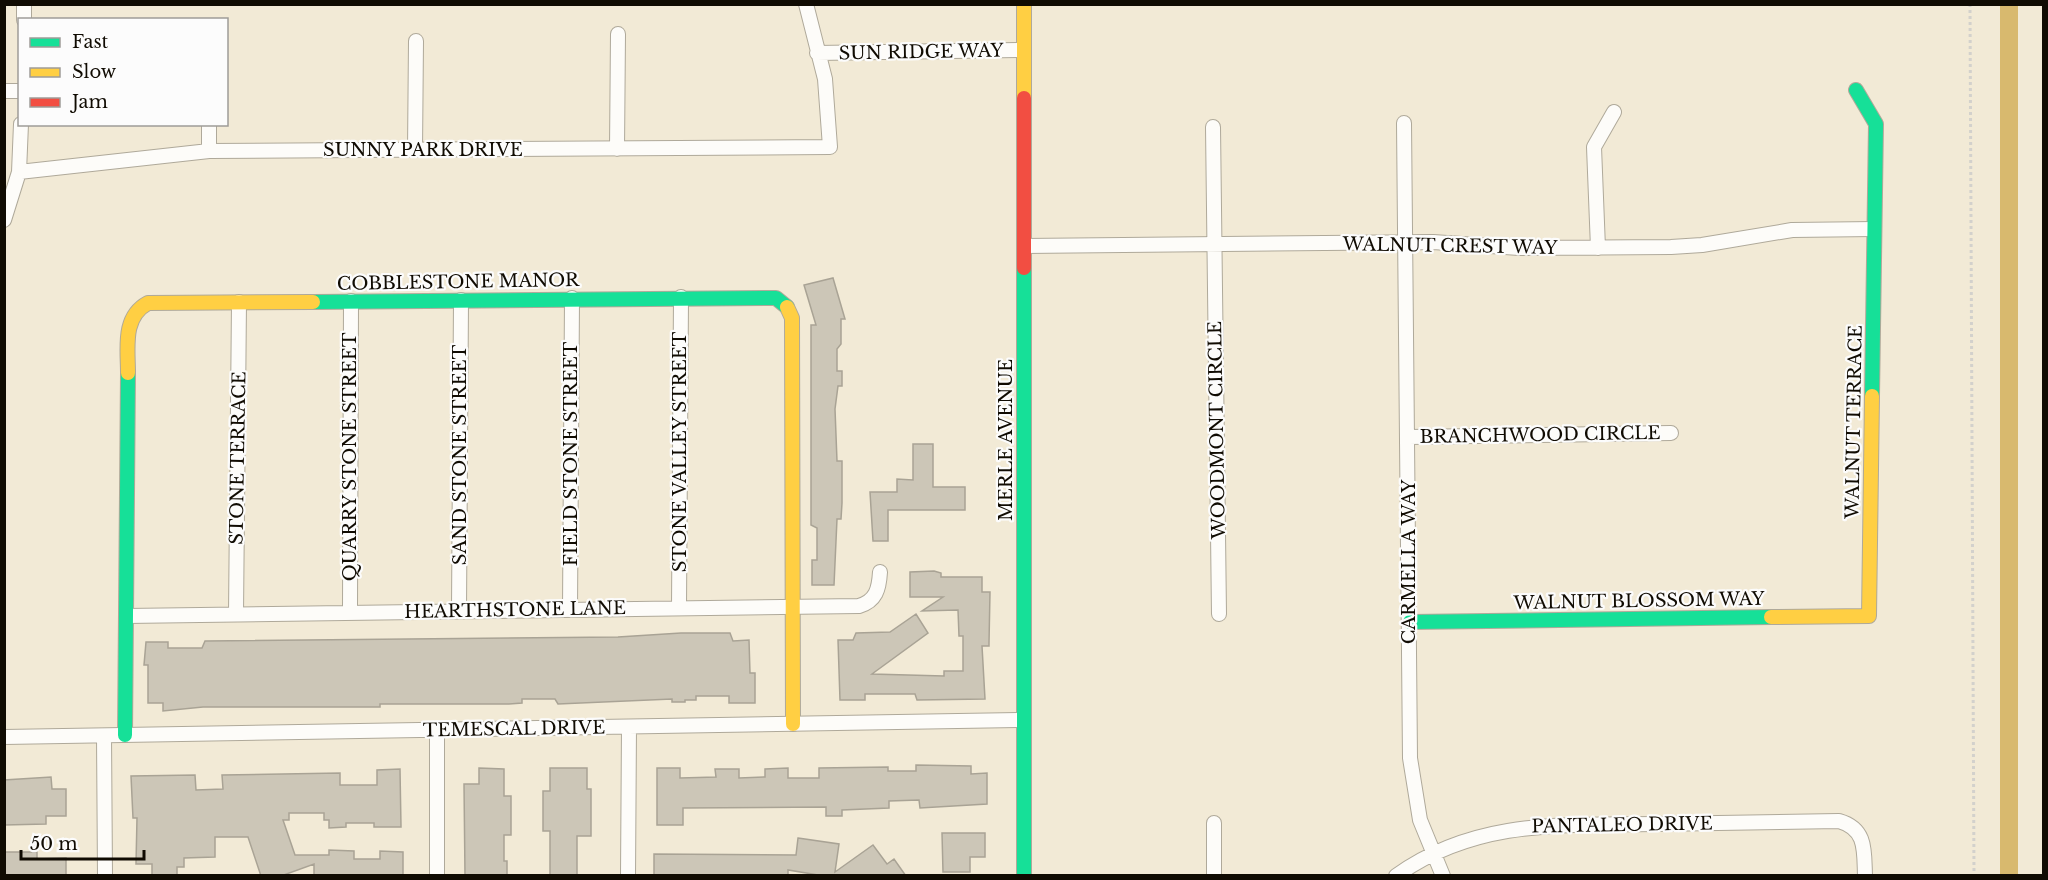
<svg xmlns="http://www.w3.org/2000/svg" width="2048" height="880" viewBox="0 0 2048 880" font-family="'Libre Baskerville',serif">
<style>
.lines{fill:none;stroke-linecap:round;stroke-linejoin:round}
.canal{stroke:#d8b96e;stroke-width:18}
.building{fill:#ccc6b7;stroke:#a9a395;stroke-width:1.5}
.street-casing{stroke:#afa99a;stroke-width:16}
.fast-casing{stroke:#afa99a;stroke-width:16}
.slow-casing{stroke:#afa99a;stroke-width:16}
.jam-casing{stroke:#afa99a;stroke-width:16}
.path{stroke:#d3d1cc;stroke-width:3;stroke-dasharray:3 3;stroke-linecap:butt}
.street{stroke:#fdfcf9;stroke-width:14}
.fast{stroke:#16e098;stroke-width:14}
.slow{stroke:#ffcf43;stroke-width:14}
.jam{stroke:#f24e42;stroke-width:14}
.labels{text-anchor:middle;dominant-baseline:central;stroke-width:4.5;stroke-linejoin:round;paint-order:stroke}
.street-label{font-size:18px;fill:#100b02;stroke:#fcfcfc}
</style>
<rect width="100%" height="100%" fill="#f2ead6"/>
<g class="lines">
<path class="canal" d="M 2009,876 L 2009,4"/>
</g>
<path class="building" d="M 833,278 L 845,319 L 841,319 L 841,344 L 837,349 L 837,371 L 842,371 L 842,386 L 838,386 L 835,409 L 837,461 L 842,461 L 842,503 L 841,519 L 837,519 L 834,585 L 812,585 L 812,560 L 817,560 L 817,528 L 811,525 L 811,325 L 816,325 L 804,285 Z
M 913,444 L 933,444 L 933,487 L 965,487 L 965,510 L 888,510 L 888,541 L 873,541 L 870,492 L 897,492 L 897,479 L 913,480 Z
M 934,571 L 941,573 L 941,577 L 982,577 L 982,592 L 990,592 L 989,643 L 989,646 L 982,646 L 985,699 L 917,700 L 915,694 L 865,694 L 865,700 L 840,700 L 838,640 L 853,640 L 856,633 L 890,632 L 916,614 L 928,633 L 872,674 L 944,676 L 944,671 L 963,671 L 963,636 L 959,636 L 958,610 L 922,611 L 943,597 L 910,597 L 910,572 Z
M 681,633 L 730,633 L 733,641 L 749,640 L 750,673 L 755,673 L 755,703 L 729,703 L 729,696 L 696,696 L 696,700 L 685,700 L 685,702 L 672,702 L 672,699 L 558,704 L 555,699 L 522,699 L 522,703 L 509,704 L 380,704 L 380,707 L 203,707 L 163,711 L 163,703 L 148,703 L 148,665 L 144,665 L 146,642 L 168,642 L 168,648 L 202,648 L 205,641 L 618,637 Z
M 916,765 L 971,766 L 971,774 L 987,773 L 987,804 L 920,808 L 919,800 L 889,801 L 889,808 L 842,810 L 842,816 L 826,816 L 826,807 L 683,808 L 683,825 L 657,825 L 657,768 L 680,768 L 680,778 L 716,777 L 715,769 L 739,769 L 739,778 L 765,777 L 765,769 L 788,768 L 788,778 L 819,778 L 819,768 L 888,767 L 888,771 L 916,771 Z
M 479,768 L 504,769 L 504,796 L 511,796 L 511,835 L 504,835 L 504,861 L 507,861 L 507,876 L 465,876 L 464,784 L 479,784 Z
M 550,768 L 587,768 L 587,789 L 591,789 L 591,836 L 577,836 L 577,876 L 550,876 L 550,831 L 543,831 L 543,791 L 550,791 Z
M 400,769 L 401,827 L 374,827 L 374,823 L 346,823 L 346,827 L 329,828 L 329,820 L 324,820 L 324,813 L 289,813 L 289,820 L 283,820 L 295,855 L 329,855 L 329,850 L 354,851 L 354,859 L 380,859 L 380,851 L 403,852 L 403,876 L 314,876 L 314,864 L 281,876 L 261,876 L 248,837 L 215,837 L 215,857 L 184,858 L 184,867 L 177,867 L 177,876 L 152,876 L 152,864 L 136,864 L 137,818 L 133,818 L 131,776 L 195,775 L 196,790 L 223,789 L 222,775 L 340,773 L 340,785 L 377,785 L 377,770 Z
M 51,777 L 52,789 L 66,789 L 66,816 L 46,816 L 46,824 L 4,825 L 4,780 Z
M 942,833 L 985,833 L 985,857 L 970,857 L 970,872 L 943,872 Z
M 798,838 L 839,844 L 835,872 L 873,845 L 887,864 L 894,859 L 906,876 L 824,876 L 788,870 L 788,876 L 654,876 L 654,854 L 796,855 Z
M 4,852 L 37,852 L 37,859 L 66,858 L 66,876 L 4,876 Z"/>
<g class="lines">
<g class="street-casing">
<path id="street" d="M 24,20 L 24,4
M 817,53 L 1024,50
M 4,91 L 20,91
M 1404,123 L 1410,758 L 1420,820 L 1443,876
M 1213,127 L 1219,614
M 617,149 L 618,34
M 415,150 L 416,41
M 209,151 L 209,124
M 19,172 L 209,151 L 830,147 L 825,79 L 806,4
M 4,220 L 19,172 L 21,124
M 1024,246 L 1433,242 L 1519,248 L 1671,247 L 1702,245 L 1792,230 L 1874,229
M 1598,248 L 1594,147 L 1614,112
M 1409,437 L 1671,433
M 679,608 L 681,297
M 570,610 L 572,298
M 459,611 L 461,300
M 350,612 L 351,301
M 236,614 L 239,302
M 126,616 L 859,606 C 876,601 879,589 880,572
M 104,736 L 105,876
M 4,737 L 1024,720
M 1214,823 L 1214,876
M 437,876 L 437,730
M 628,876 L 629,727
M 1396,876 C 1475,819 1564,825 1656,824 C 1717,823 1778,822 1839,821 C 1867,829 1864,851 1865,876"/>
</g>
<g class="fast-casing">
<path id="fast" d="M 1856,90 L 1876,124 L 1872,396
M 1024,268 L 1024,876
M 313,302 L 776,298 L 787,307
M 1410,622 L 1771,617
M 125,735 L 128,373"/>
</g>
<g class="slow-casing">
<path id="slow" d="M 1024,4 L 1024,98
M 787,307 L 792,318 L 793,724
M 128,373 C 128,348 122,317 148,303 L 313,302
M 1771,617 L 1869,616 L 1872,396"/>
</g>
<g class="jam-casing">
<path id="jam" d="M 1024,98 L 1024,268"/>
</g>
<path class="path" d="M 1970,4 L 1974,876"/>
<use href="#street" class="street"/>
<use href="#fast" class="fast"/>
<use href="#slow" class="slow"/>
<use href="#jam" class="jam"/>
</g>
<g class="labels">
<g class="street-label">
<text transform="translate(921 52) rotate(-1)">SUN RIDGE WAY</text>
<text x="423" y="150">SUNNY PARK DRIVE</text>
<text transform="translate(1450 246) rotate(1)">WALNUT CREST WAY</text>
<text transform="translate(458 282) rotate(-1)">COBBLESTONE MANOR</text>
<text transform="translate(1854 422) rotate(-89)">WALNUT TERRACE</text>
<text transform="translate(1217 430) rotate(-91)">WOODMONT CIRCLE</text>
<text transform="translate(1540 435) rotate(-1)">BRANCHWOOD CIRCLE</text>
<text transform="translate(1006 440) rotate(-90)">MERLE AVENUE</text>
<text transform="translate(680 452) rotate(-90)">STONE VALLEY STREET</text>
<text transform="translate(571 454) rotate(-90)">FIELD STONE STREET</text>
<text transform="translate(460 455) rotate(-90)">SAND STONE STREET</text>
<text transform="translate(350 457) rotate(-90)">QUARRY STONE STREET</text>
<text transform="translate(238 458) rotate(-89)">STONE TERRACE</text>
<text transform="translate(1409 562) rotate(-90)">CARMELLA WAY</text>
<text transform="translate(1639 601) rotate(-1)">WALNUT BLOSSOM WAY</text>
<text transform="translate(515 610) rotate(-1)">HEARTHSTONE LANE</text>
<text transform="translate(514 729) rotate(-1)">TEMESCAL DRIVE</text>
<text transform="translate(1622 825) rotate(-1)">PANTALEO DRIVE</text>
</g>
</g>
<rect width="2048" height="880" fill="none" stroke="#100b02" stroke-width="12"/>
<rect x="18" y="18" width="210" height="108" fill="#fcfcfc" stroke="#9e9c98" stroke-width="1.5"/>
<rect x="30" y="38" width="30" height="9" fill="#16e098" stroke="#9e9c98" stroke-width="1.5"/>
<text x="72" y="48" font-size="18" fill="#100b02">Fast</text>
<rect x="30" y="68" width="30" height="9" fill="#ffcf43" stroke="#9e9c98" stroke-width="1.5"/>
<text x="72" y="78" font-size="18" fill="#100b02">Slow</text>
<rect x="30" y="98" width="30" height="9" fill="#f24e42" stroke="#9e9c98" stroke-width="1.5"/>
<text x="72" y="108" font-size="18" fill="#100b02">Jam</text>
<path d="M21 850v9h123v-9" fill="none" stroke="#100b02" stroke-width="3"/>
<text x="30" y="850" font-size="18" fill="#100b02" stroke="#fcfcfc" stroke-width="4.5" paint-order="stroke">50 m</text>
</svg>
